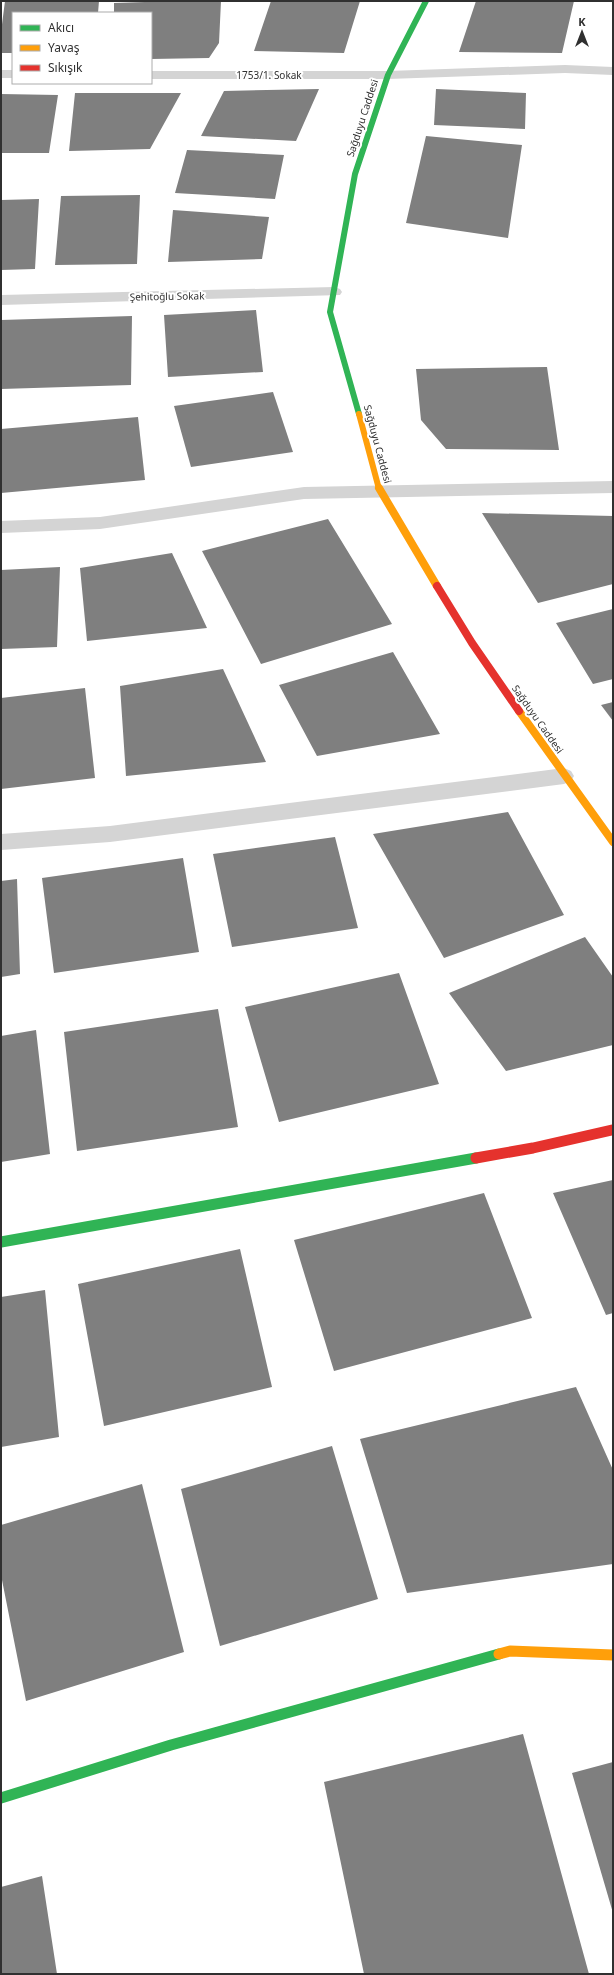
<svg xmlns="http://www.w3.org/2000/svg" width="614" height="1975" viewBox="0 0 614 1975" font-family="'Noto Sans',sans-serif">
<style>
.building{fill:#7f7f7f}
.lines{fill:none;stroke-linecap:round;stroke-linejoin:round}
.street{fill:#d4d4d4;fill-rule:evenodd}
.fast-far1{stroke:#30b455;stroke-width:6}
.fast{stroke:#30b455;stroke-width:11}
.slow-far2{stroke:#ff9f0a;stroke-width:6}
.slow-far1{stroke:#ff9f0a;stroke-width:8}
.slow{stroke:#ff9f0a;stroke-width:11}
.jam-far1{stroke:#e5322d;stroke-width:8}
.jam{stroke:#e5322d;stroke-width:11}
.labels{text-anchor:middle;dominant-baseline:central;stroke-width:4;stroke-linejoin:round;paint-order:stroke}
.far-street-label{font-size:10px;fill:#303030;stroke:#fff}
</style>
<rect width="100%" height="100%" fill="#fff"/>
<path class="building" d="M 5,1 L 99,1 L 98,13 L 13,13 L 13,53 L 1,53 L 1,32 Z
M 175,1 L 221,1 L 219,43 L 209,58 L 151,59 L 151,13 L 114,13 L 114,3 Z
M 271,1 L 360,1 L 344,53 L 254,51 Z
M 476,1 L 574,1 L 562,53 L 459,52 Z
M 319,89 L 296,141 L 201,136 L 224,91 Z
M 436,89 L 526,93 L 525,129 L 434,125 Z
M 75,93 L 181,93 L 150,149 L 69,151 Z
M 1,94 L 58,95 L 49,153 L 1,153 Z
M 426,136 L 522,145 L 508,238 L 406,223 Z
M 187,150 L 284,155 L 275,199 L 175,193 Z
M 140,195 L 137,264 L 55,265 L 61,196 Z
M 39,199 L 35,269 L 1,270 L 1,200 Z
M 173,210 L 269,217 L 262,259 L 168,262 Z
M 256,310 L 263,372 L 168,377 L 164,315 Z
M 132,316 L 131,385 L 1,389 L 1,320 Z
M 547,367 L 559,450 L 446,449 L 421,420 L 416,369 Z
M 273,392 L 293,452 L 191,467 L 174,406 Z
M 138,417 L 145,480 L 1,493 L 1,429 Z
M 482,513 L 613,516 L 613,584 L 538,603 Z
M 328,519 L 392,624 L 261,664 L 202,551 Z
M 172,553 L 207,628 L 87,641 L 80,568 Z
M 60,567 L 57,647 L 1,649 L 1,570 Z
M 613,609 L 613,679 L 593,684 L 556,623 Z
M 393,652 L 440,734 L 317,756 L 279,685 Z
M 223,669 L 266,762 L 126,776 L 120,686 Z
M 85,688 L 95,778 L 1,789 L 1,698 Z
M 613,702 L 613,721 L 601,705 Z
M 508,812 L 564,915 L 444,958 L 373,834 Z
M 335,837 L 358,928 L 232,947 L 213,854 Z
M 183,858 L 199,952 L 54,973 L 42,878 Z
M 17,879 L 20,974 L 1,977 L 1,881 Z
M 585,937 L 613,977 L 613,1045 L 506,1071 L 449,993 Z
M 399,973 L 439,1084 L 279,1122 L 245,1007 Z
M 218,1009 L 238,1127 L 77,1151 L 64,1032 Z
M 36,1030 L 50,1154 L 1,1162 L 1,1036 Z
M 613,1180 L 613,1313 L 606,1315 L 553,1193 Z
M 484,1193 L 532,1318 L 334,1371 L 294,1240 Z
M 240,1249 L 272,1387 L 104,1426 L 78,1284 Z
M 45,1290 L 59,1437 L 1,1447 L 1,1297 Z
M 576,1387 L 613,1470 L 613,1564 L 407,1593 L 360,1439 Z
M 332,1446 L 378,1599 L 220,1646 L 181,1489 Z
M 142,1484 L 184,1652 L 26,1701 L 1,1575 L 1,1525 Z
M 523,1734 L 589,1974 L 364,1974 L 324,1782 Z
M 613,1762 L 613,1913 L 572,1773 Z
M 42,1876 L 57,1974 L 1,1974 L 1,1887 Z"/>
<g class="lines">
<path class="street" d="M 565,65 L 613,67 L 613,75 L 565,73 L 388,79 L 151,79 L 151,71 L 388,71 Z
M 1,70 L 13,70 L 13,78 L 1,78 Z
M 334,287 L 340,289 L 342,292 L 340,295 L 1,305 L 1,295 Z
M 613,481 L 613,493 L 304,499 L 100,529 L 1,533 L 1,521 L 100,517 L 304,487 Z
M 564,768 L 571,771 L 574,776 L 571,781 L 564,784 L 110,842 L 1,850 L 1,834 L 110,826 Z"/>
<path class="fast-far1" d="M 359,414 L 330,312 L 355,174 L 388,75 L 426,1"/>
<path class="fast" d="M 1,1242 L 476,1158
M 1,1798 L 171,1745 L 499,1654"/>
<path class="slow-far2" d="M 359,414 L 379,489"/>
<path class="slow-far1" d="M 379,488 L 437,586
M 519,711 L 613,842"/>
<path class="slow" d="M 499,1654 L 510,1651 L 613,1655"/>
<path class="jam-far1" d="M 437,586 L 472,643 L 519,711
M 608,1131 L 613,1130"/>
<path class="jam" d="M 476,1158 L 533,1148 L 612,1130"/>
</g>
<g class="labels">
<g class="far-street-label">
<text x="269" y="75">1753/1. Sokak</text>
<text transform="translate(362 118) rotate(-72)">Sağduyu Caddesi</text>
<text transform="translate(167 296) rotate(-1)">Şehitoğlu Sokak</text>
<text transform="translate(378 444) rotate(75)">Sağduyu Caddesi</text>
<text transform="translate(538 719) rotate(55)">Sağduyu Caddesi</text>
</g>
</g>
<rect width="614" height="1975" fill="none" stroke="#303030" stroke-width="4"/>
<rect x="12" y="12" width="140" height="72" fill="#ffffff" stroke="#acacac"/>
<rect x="20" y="25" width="20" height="6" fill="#30b455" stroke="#acacac"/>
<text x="48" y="32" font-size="12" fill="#303030">Akıcı</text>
<rect x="20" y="45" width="20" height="6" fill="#ff9f0a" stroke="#acacac"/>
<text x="48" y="52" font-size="12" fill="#303030">Yavaş</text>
<rect x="20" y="65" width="20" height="6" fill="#e5322d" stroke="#acacac"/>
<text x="48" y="72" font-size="12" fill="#303030">Sıkışık</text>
<g transform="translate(582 32)" stroke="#ffffff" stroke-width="3" paint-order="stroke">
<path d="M0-3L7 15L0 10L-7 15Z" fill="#303030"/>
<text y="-6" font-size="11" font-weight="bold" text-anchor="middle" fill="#303030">K</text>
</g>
</svg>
